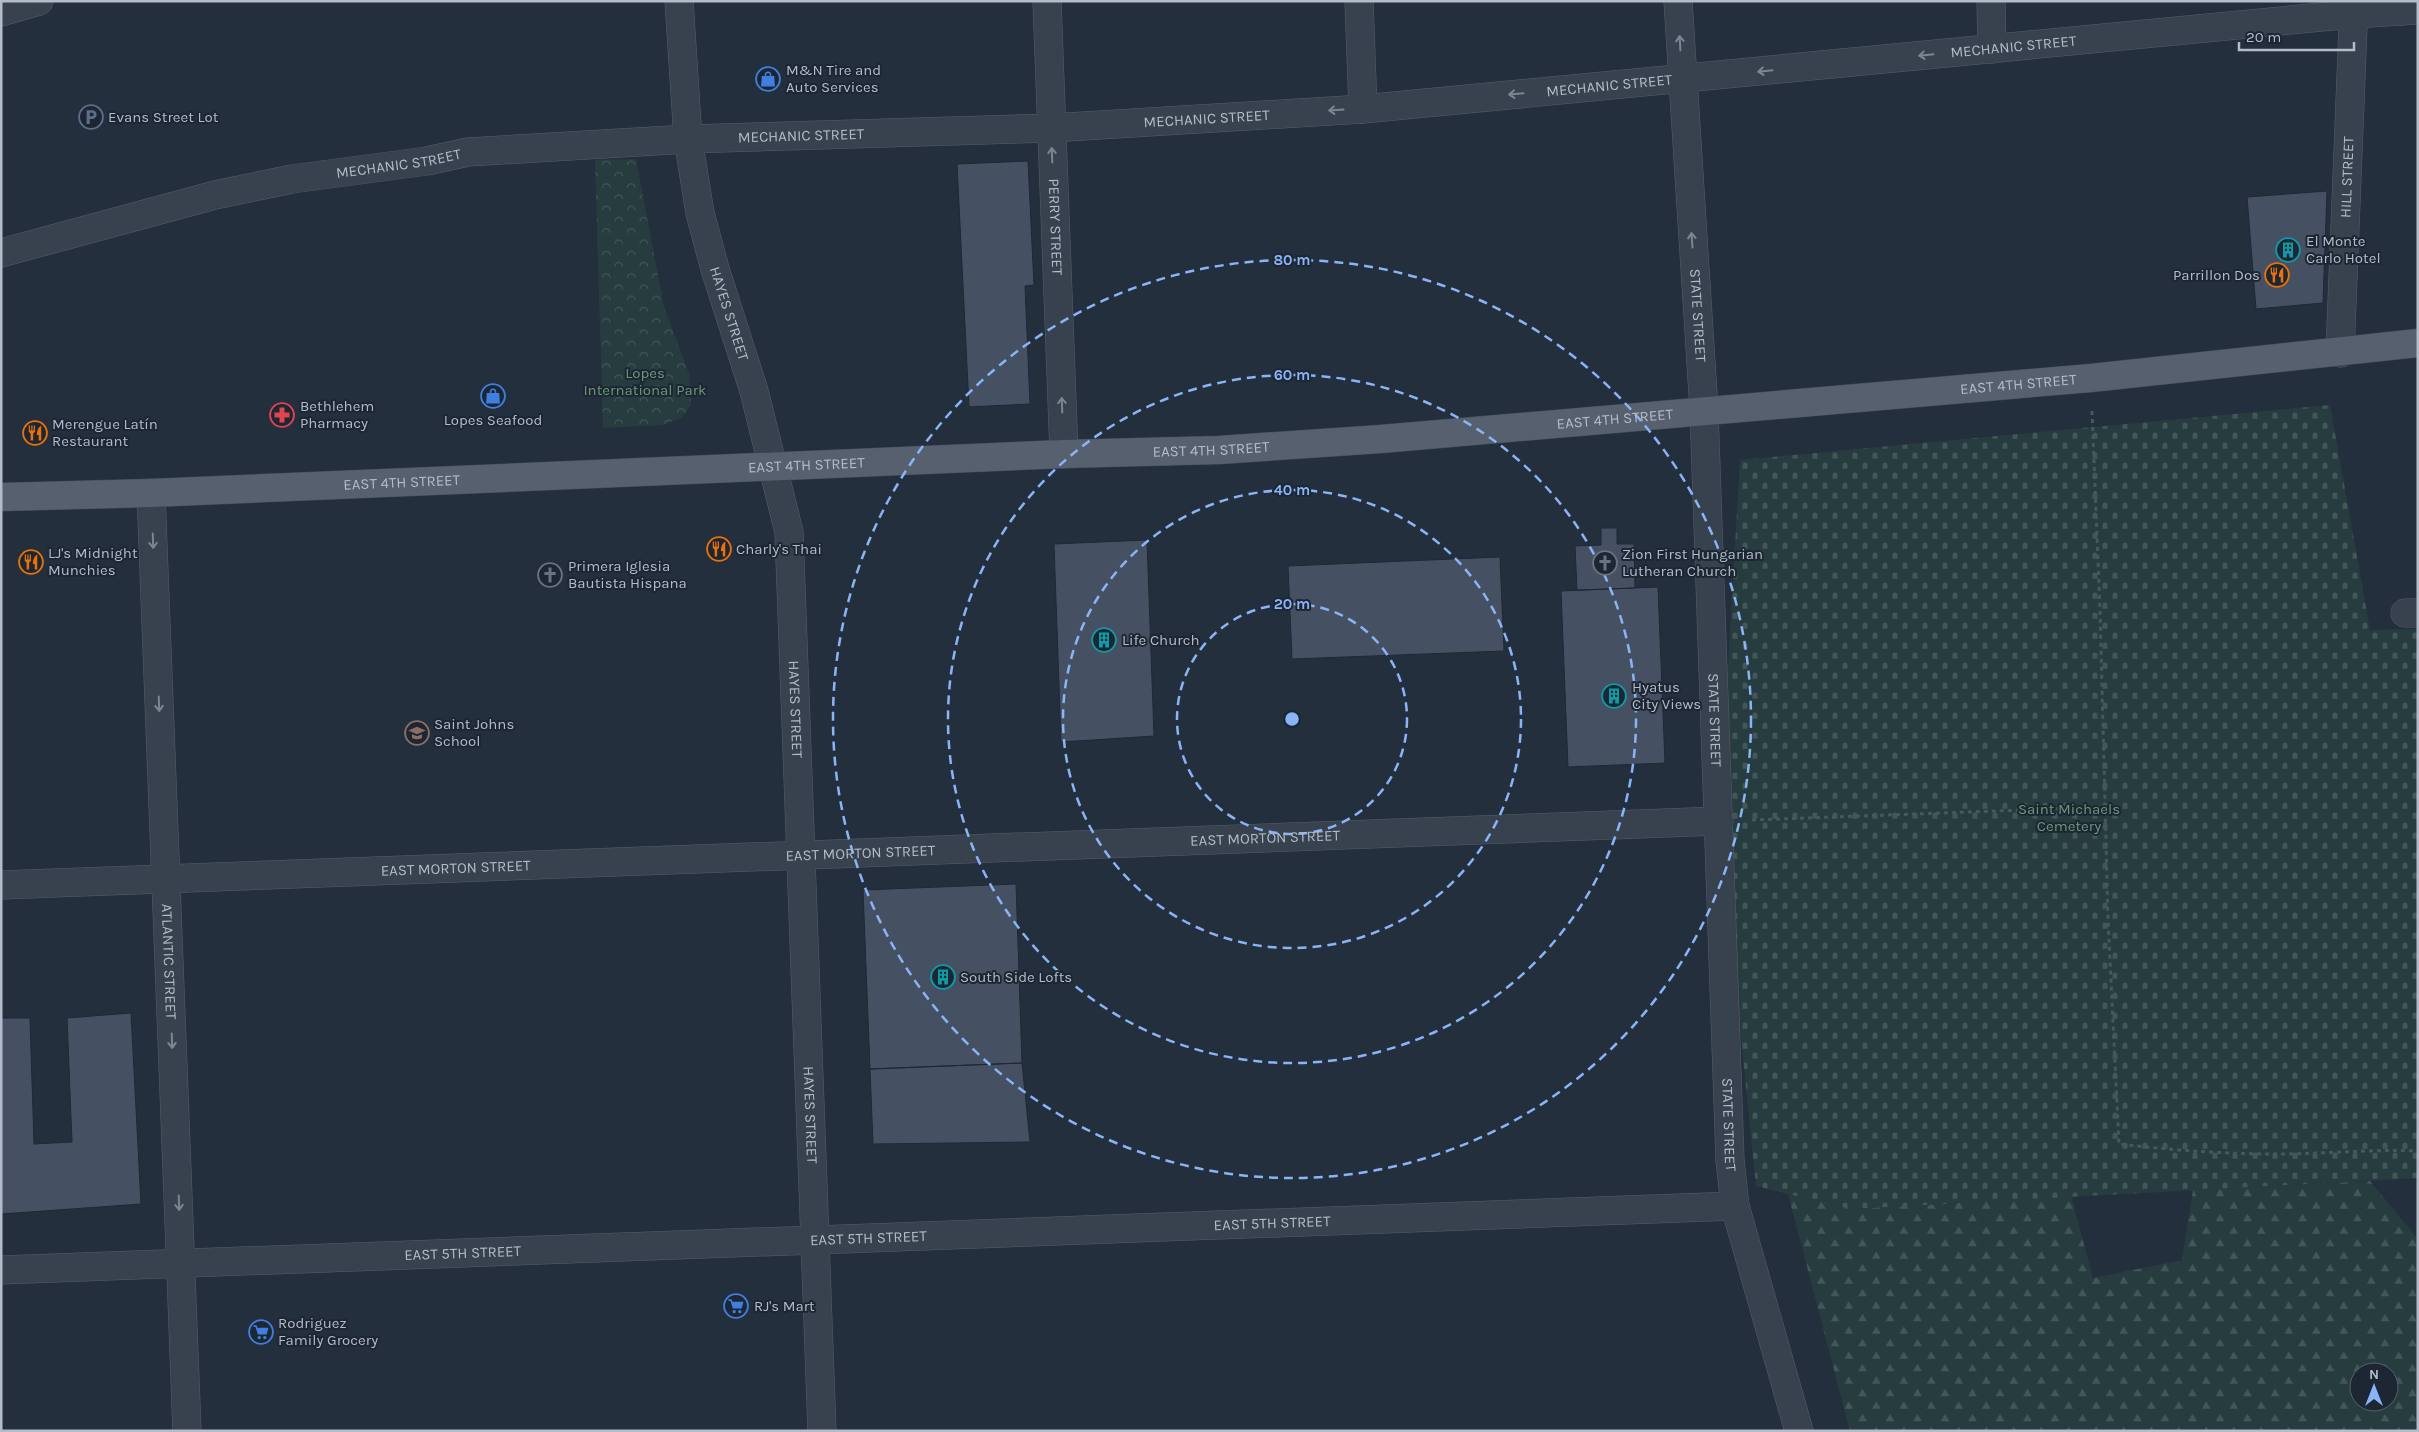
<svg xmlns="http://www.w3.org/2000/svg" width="2419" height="1432" viewBox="0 0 2419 1432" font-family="Karla,sans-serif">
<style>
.forest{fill:url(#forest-firs);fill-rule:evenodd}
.cemetery{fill:url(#cemetery-stones)}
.park{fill:url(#park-crowns)}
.building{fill:#455162;stroke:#1f2835}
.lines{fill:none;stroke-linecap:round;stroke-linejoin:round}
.minor-casing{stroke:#565f6c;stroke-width:29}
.major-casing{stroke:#414a57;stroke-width:29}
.path{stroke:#44595c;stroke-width:3;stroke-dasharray:4 4;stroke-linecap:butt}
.minor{stroke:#38414e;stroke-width:28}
.major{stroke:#56606e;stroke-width:28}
.oneway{stroke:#7c8592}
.ring{fill:none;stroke:#8ab4f8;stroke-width:2.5;stroke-dasharray:9 6}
.labels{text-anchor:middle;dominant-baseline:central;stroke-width:4;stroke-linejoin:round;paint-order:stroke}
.street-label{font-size:15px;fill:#b4bcc9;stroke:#1d2633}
.poi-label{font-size:15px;fill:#b4bcc9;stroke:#1d2633;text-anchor:start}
.park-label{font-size:15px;fill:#6b9a76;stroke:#1d2633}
.centre{fill:#8ab4f8;stroke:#1d2633;stroke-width:2.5}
.ring-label{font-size:15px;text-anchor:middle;font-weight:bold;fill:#8ab4f8;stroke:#1d2633;stroke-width:4;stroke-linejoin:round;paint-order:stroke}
</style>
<defs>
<pattern id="forest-firs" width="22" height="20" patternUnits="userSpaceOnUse" patternTransform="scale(1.25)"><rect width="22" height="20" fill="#263c3f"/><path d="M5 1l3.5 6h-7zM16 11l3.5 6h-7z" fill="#435659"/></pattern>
<pattern id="cemetery-stones" width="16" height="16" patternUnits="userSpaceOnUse" patternTransform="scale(1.25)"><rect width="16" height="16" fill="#263c3f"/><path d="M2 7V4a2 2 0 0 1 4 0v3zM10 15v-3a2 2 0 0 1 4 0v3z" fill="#435659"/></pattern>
<pattern id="park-crowns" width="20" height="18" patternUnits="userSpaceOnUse" patternTransform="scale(1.25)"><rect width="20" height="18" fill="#263c3f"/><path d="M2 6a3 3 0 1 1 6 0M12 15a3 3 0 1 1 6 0" fill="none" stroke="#435659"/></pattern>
</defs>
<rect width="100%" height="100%" fill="#242f3e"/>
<path class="forest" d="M 2370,1181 L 2418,1239 L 2418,1431 L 1850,1431 L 1788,1194 L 1850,1209 L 2071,1196 L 2093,1278 L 2182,1260 L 2193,1190 ZM 2359,1372 L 2389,1372 L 2389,1402 L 2359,1402 Z"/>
<path class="cemetery" d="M 2330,405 L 2370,630 L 2418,629 L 2418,1178 L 1850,1209 L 1756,1186 L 1719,821 L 1740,460 Z"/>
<path class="park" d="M 636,159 L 664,307 L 689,374 L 691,405 L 682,418 L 662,425 L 603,428 L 595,160 Z"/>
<path class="building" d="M 1028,161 L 1034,285 L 1025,286 L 1030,404 L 969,407 L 957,164 Z
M 2327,191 L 2323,303 L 2256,309 L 2247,197 Z
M 1601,528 L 1617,528 L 1617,544 L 1634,544 L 1635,588 L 1577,590 L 1575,546 L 1601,545 Z
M 1147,540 L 1154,736 L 1061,742 L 1054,544 Z
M 1500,557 L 1504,651 L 1292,659 L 1288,566 Z
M 1658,587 L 1665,763 L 1568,767 L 1561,591 Z
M 1016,884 L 1022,1063 L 870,1069 L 863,890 Z
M 131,1013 L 141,1204 L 1,1214 L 1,1018 L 30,1018 L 34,1144 L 72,1142 L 67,1018 Z
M 1022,1063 L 1030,1142 L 873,1144 L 870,1069 Z"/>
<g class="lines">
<g class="minor-casing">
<g id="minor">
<path id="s1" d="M 679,1 L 688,139 L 700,213 L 715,269 L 754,391 L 789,532 L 822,1431"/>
<path id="s2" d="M 1047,1 L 1064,454"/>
<path d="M 1359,1 L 1363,109"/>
<path id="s3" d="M 1678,1 L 1704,410 L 1730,1160 L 1735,1206 L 1799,1431"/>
<path d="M 1991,1 L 1992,49"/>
<path d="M 1,12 L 39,1"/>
<path id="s4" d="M 1,253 L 215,195 L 292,179 L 427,161 L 468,152 L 688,139 L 1051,128 L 1363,109 L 2353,14 L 2418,10"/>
<path id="s5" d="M 2340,353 L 2354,1"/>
<path id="s6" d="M 151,493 L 187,1431"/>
<path d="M 2405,613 L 2418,613"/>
<path id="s7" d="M 1,885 L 1719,821"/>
<path id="s8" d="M 1,1270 L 1735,1206"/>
</g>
</g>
<g class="major-casing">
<g id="major">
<path id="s9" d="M 1,497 L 151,493 L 1064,454 L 1219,450 L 1381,439 L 2091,378 L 2418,343"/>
</g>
</g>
<path class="path" d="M 2092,411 L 2100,610 L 2108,919 L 2119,1144 C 2171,1150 2224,1154 2276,1154 C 2324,1154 2369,1149 2418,1151
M 1752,820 L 2105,807"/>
<use href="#minor" class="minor"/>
<use href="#major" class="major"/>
</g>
<defs><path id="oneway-shaft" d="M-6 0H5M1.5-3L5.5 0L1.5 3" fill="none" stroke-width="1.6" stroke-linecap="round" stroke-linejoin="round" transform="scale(1.25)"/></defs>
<g class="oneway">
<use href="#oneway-shaft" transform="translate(1680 43) rotate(-93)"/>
<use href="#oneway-shaft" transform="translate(1926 55) rotate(174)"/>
<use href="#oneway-shaft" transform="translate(1765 71) rotate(174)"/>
<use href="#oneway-shaft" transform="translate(1516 94) rotate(175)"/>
<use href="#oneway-shaft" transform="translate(1336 110) rotate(176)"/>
<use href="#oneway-shaft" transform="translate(1052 155) rotate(-92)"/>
<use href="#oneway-shaft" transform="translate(1692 240) rotate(-94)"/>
<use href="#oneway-shaft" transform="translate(1062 405) rotate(-92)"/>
<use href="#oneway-shaft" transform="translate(153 541) rotate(88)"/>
<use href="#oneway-shaft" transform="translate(159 704) rotate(88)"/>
<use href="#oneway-shaft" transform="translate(172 1041) rotate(88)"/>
<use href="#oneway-shaft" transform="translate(179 1203) rotate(88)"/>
</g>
<g class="ring">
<circle cx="1292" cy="719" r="115"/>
<circle cx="1292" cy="719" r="229"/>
<circle cx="1292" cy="719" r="344"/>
<circle cx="1292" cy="719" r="459"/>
</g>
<defs>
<g id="shop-ring" transform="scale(1.25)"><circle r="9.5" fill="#1d2633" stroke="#3f7fe0" stroke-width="1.5"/><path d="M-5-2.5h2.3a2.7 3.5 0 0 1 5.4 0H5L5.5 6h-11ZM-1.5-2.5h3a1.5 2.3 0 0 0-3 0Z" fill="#3f7fe0"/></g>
<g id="parking-ring" transform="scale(1.25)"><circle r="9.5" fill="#1d2633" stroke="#5c6f8a" stroke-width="1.5"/><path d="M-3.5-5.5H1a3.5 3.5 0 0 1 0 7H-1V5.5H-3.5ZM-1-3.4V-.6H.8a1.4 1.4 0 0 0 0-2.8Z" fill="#5c6f8a"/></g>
<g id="building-ring" transform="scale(1.25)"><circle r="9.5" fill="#1d2633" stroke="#0f9aa8" stroke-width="1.5"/><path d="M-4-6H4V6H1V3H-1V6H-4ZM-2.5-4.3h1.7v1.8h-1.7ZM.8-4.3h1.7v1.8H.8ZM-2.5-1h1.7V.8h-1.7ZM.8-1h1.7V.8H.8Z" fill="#0f9aa8"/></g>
<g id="restaurant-ring" transform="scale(1.25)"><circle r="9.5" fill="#1d2633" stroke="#e8710a" stroke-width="1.5"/><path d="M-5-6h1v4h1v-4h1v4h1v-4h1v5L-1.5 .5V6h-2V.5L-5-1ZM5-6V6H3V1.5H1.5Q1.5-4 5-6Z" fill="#e8710a"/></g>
<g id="pharmacy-ring" transform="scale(1.25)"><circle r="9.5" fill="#1d2633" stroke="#e0444e" stroke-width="1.5"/><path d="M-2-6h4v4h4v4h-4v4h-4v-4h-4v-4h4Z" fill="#e0444e"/></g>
<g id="church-ring" transform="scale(1.25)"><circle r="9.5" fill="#1d2633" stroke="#6b7280" stroke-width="1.5"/><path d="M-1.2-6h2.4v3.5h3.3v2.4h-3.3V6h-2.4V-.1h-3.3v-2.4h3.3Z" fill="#6b7280"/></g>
<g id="school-ring" transform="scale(1.25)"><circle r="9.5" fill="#1d2633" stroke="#8d6e63" stroke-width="1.5"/><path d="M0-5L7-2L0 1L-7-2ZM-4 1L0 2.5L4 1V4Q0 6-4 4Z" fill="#8d6e63"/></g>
<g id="supermarket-ring" transform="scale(1.25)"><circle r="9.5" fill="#1d2633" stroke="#3f7fe0" stroke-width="1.5"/><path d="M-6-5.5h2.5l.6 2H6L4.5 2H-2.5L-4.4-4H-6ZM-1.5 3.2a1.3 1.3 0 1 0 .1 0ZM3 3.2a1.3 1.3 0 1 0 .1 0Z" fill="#3f7fe0"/></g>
</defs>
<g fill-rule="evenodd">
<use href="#shop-ring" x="768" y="79"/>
<use href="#parking-ring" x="91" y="117"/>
<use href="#building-ring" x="2288" y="250"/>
<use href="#restaurant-ring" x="2277" y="275"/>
<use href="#shop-ring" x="493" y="396"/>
<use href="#pharmacy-ring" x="282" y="415"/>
<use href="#restaurant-ring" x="35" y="433"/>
<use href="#restaurant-ring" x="719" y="549"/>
<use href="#restaurant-ring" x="31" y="562"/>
<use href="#church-ring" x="1605" y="563"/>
<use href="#church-ring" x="550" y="575"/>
<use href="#building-ring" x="1104" y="640"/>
<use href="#building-ring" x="1614" y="696"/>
<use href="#school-ring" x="417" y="733"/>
<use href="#building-ring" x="943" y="977"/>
<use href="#supermarket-ring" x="736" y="1306"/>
<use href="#supermarket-ring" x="261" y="1332"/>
</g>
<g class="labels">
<g class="street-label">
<text stroke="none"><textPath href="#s4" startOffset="2028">MECHANIC STREET</textPath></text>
<text stroke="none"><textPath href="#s4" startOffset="1622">MECHANIC STREET</textPath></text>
<text stroke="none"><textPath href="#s4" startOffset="1218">MECHANIC STREET</textPath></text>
<text stroke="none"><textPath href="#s4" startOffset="812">MECHANIC STREET</textPath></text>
<text stroke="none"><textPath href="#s4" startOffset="408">MECHANIC STREET</textPath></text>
<text stroke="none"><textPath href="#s5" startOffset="176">HILL STREET</textPath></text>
<text stroke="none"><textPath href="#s2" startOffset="226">PERRY STREET</textPath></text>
<text stroke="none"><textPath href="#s1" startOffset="318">HAYES STREET</textPath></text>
<text stroke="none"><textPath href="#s3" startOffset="315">STATE STREET</textPath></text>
<text stroke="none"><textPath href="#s9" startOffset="2021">EAST 4TH STREET</textPath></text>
<text stroke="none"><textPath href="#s9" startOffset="1616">EAST 4TH STREET</textPath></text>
<text stroke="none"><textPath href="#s9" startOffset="1211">EAST 4TH STREET</textPath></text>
<text stroke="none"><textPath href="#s9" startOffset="806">EAST 4TH STREET</textPath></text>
<text stroke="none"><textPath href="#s9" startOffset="401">EAST 4TH STREET</textPath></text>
<text stroke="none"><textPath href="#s1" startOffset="722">HAYES STREET</textPath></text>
<text stroke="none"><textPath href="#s3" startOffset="720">STATE STREET</textPath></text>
<text stroke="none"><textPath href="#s7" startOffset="1265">EAST MORTON STREET</textPath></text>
<text stroke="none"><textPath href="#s7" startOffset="860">EAST MORTON STREET</textPath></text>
<text stroke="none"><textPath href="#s7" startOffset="455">EAST MORTON STREET</textPath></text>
<text stroke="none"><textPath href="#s6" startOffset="469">ATLANTIC STREET</textPath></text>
<text stroke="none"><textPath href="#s1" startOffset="1128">HAYES STREET</textPath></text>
<text stroke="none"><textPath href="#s3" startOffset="1125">STATE STREET</textPath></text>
<text stroke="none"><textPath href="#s8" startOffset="1272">EAST 5TH STREET</textPath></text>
<text stroke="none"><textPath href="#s8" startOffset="868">EAST 5TH STREET</textPath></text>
<text stroke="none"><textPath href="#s8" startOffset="462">EAST 5TH STREET</textPath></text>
</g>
<g class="poi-label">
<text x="786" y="70">M&amp;N Tire and<tspan x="786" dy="17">Auto Services</tspan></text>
<text x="108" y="117">Evans Street Lot</text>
<text x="2306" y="241">El Monte<tspan x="2306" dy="17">Carlo Hotel</tspan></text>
<text x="2260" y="275" text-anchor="end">Parrillon Dos</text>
<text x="300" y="406">Bethlehem<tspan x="300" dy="17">Pharmacy</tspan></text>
<text x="493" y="420" text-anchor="middle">Lopes Seafood</text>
<text x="52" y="424">Merengue Latín<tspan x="52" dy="17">Restaurant</tspan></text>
<text x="736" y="549">Charly's Thai</text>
<text x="48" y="553">LJ's Midnight<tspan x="48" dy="17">Munchies</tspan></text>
<text x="1622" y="554">Zion First Hungarian<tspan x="1622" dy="17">Lutheran Church</tspan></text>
<text x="568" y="566">Primera Iglesia<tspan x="568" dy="17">Bautista Hispana</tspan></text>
<text x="1122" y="640">Life Church</text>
<text x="1632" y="687">Hyatus<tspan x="1632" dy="17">City Views</tspan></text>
<text x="434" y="724">Saint Johns<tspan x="434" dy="17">School</tspan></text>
<text x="960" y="977">South Side Lofts</text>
<text x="754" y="1306">RJ's Mart</text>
<text x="278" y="1323">Rodriguez<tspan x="278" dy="17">Family Grocery</tspan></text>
</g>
<g class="park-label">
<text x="645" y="373">Lopes<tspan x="645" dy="17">International Park</tspan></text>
<text x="2069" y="809">Saint Michaels<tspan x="2069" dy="17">Cemetery</tspan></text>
</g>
</g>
<circle cx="1292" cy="719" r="8" class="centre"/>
<g class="ring-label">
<text x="1292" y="265">80 m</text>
<text x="1292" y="380">60 m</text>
<text x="1292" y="495">40 m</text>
<text x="1292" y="609">20 m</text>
</g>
<rect width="2419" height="1432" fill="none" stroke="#b4bcc9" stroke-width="5"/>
<g transform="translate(2374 1387)"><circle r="24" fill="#1d2633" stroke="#59626f"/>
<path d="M0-4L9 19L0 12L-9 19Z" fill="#8ab4f8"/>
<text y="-8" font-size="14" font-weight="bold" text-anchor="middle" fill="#b4bcc9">N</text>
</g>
<path d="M2239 42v8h115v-8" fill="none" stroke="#b4bcc9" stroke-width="2.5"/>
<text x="2246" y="42" font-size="15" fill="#b4bcc9" stroke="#1d2633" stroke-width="4" paint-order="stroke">20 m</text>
</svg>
